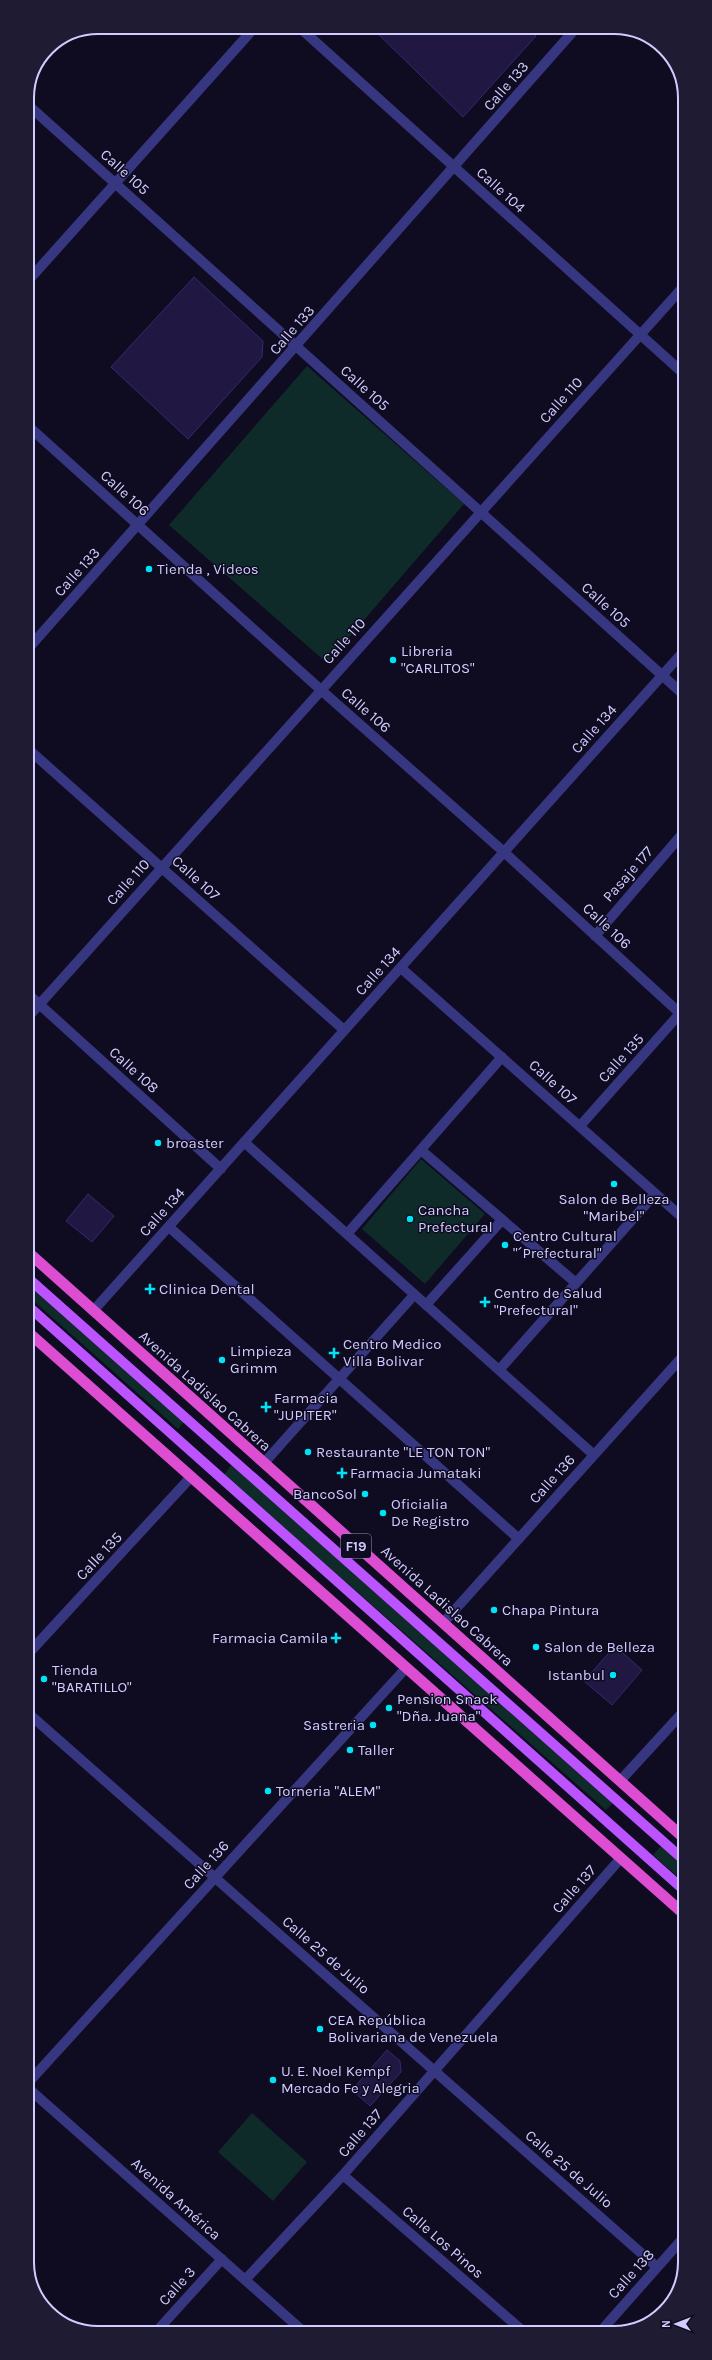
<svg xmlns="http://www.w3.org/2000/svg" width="712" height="2360" viewBox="0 0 712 2360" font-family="Karla,sans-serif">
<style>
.green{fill:#0f2b29}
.building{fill:#201842;stroke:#36296f}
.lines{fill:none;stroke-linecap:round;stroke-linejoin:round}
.pedestrian{stroke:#373681;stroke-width:10}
.minor{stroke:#373681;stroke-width:10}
.primary{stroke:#bb53ff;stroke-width:10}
.trunk{stroke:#dd4dd1;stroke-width:11}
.poi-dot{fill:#00e3f7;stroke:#0f0c21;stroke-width:1.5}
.labels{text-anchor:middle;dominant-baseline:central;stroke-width:3;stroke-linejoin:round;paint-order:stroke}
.shield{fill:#0f0c21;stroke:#9792bc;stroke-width:1}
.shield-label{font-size:14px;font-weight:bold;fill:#d1ccff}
.street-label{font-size:15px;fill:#d1ccff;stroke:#0f0c21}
.poi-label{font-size:15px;fill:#d1ccff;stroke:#0f0c21;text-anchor:start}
.rim{fill:none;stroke:#d1ccff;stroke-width:2}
</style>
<rect width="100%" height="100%" fill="#0f0c21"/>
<path class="green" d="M 307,366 L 464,504 L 327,663 L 169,525 Z
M 421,1159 L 485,1214 L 425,1284 L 362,1229 Z
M 28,1282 L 185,1421 L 178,1429 L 28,1296 Z
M 232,1464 L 613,1803 L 606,1810 L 224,1475 Z
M 661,1846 L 685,1867 L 685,1883 L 653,1855 Z
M 252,2113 L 307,2162 L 273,2201 L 218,2152 Z"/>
<path class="building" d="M 371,27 L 528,27 L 536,36 L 463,117 Z
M 194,277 L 263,341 L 262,357 L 188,439 L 111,367 Z
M 88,1194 L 114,1216 L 92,1242 L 66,1221 Z
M 615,1646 L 642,1670 L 612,1705 L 584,1681 Z
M 387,2050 L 400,2061 L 401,2072 L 370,2106 L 352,2090 Z"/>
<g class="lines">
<path class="pedestrian" d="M 426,1305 L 502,1220"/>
<path class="minor" d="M 299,27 L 684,374
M 27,104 L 684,695
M 27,282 L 255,27
M 27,425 L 321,690 L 504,852 L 684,1017
M 27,650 L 577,27
M 27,748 L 344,1030
M 595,936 L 684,832
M 401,968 L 684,1219
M 28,994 L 221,1169
M 28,1017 L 684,286
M 580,1126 L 683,1010
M 244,1142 L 594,1455
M 422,1151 L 576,1283
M 169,1227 L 519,1539
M 347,1234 L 502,1057
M 93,1311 L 684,651
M 499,1370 L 655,1194
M 264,1463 L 414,1295
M 443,1623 L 684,1355
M 28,1654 L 191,1477
M 28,1713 L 657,2267
M 620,1781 L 685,1710
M 28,2083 L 406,1668
M 28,2088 L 304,2332
M 343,2175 L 524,2332
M 245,2280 L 343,2175 L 621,1858
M 600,2332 L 685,2236
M 155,2333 L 222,2259"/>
<path class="primary" d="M 28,1278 L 685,1861
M 28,1306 L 685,1891"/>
<path class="trunk" d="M 28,1252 L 685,1839
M 28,1332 L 685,1915"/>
</g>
<g class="poi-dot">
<circle cx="149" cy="569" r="4"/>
<circle cx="393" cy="660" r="4"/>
<circle cx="158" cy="1143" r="4"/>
<circle cx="614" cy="1184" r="4"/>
<circle cx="410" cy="1219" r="4"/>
<circle cx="505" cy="1245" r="4"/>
<path d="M148 1283h4v4h4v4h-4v4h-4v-4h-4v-4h4z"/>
<path d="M483 1296h4v4h4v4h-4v4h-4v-4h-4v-4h4z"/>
<path d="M332 1347h4v4h4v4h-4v4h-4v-4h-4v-4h4z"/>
<circle cx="222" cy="1360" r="4"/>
<path d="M264 1401h4v4h4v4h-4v4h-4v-4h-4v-4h4z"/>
<circle cx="308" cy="1452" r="4"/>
<path d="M340 1467h4v4h4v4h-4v4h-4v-4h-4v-4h4z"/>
<circle cx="365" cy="1494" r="4"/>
<circle cx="383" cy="1513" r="4"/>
<circle cx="494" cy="1610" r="4"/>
<path d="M334 1632h4v4h4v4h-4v4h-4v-4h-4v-4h4z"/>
<circle cx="536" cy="1647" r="4"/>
<circle cx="613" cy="1675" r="4"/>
<circle cx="44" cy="1679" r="4"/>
<circle cx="389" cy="1708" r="4"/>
<circle cx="373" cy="1725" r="4"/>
<circle cx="350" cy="1750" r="4"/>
<circle cx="268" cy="1791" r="4"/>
<circle cx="320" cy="2029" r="4"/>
<circle cx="273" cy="2080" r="4"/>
</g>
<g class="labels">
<rect class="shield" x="341" y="1534" width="30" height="24" rx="3"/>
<g class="shield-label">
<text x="356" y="1546">F19</text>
</g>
<g class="street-label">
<text transform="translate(506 86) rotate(-49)">Calle 133</text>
<text transform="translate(125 172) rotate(42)">Calle 105</text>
<text transform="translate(501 190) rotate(42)">Calle 104</text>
<text transform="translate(292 330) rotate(-49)">Calle 133</text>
<text transform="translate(365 388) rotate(42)">Calle 105</text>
<text transform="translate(561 400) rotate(-48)">Calle 110</text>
<text transform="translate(125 493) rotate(42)">Calle 106</text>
<text transform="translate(77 572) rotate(-48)">Calle 133</text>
<text transform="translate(606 605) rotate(42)">Calle 105</text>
<text transform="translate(344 641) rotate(-48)">Calle 110</text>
<text transform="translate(366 710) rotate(41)">Calle 106</text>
<text transform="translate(594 729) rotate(-48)">Calle 134</text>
<text transform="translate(628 874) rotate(-49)">Pasaje 177</text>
<text transform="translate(196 878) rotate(42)">Calle 107</text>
<text transform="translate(128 882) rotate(-48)">Calle 110</text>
<text transform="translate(607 926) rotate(43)">Calle 106</text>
<text transform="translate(378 971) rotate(-48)">Calle 134</text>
<text transform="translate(621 1058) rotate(-48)">Calle 135</text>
<text transform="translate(134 1070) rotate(42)">Calle 108</text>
<text transform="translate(553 1082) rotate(42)">Calle 107</text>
<text transform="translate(162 1212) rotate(-48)">Calle 134</text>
<text transform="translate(205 1391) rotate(42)">Avenida Ladislao Cabrera</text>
<text transform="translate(552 1479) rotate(-48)">Calle 136</text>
<text transform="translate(99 1556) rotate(-47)">Calle 135</text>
<text transform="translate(447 1606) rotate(42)">Avenida Ladislao Cabrera</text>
<text transform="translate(206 1865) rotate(-48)">Calle 136</text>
<text transform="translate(574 1889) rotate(-49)">Calle 137</text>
<text transform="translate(326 1955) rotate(41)">Calle 25 de Julio</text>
<text transform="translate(360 2133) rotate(-49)">Calle 137</text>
<text transform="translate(569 2169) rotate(41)">Calle 25 de Julio</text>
<text transform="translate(176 2199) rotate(42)">Avenida América</text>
<text transform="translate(443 2242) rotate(41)">Calle Los Pinos</text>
<text transform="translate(631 2274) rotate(-48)">Calle 138</text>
<text transform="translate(177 2286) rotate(-48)">Calle 3</text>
</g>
<g class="poi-label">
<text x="157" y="569">Tienda , Videos</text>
<text x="401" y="651">Libreria<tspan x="401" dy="17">"CARLITOS"</tspan></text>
<text x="166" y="1143">broaster</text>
<text x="614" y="1199" text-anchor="middle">Salon de Belleza<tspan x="614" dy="17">"Maribel"</tspan></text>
<text x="418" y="1210">Cancha<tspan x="418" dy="17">Prefectural</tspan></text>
<text x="513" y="1236">Centro Cultural<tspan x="513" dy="17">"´Prefectural"</tspan></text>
<text x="159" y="1289">Clinica Dental</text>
<text x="494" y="1293">Centro de Salud<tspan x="494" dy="17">"Prefectural"</tspan></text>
<text x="343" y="1344">Centro Medico<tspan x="343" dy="17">Villa Bolivar</tspan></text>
<text x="230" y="1351">Limpieza<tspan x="230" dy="17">Grimm</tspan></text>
<text x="274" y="1398">Farmacia<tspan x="274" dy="17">"JUPITER"</tspan></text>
<text x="316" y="1452">Restaurante "LE TON TON"</text>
<text x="350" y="1473">Farmacia Jumataki</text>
<text x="357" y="1494" text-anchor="end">BancoSol</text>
<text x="391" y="1504">Oficialia<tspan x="391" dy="17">De Registro</tspan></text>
<text x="502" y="1610">Chapa Pintura</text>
<text x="328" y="1638" text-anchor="end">Farmacia Camila</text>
<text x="544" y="1647">Salon de Belleza</text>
<text x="52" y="1670">Tienda<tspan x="52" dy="17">"BARATILLO"</tspan></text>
<text x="605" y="1675" text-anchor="end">Istanbul</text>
<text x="397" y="1699">Pension Snack<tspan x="397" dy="17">"Dña. Juana"</tspan></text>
<text x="365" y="1725" text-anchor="end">Sastreria</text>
<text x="358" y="1750">Taller</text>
<text x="276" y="1791">Torneria "ALEM"</text>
<text x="328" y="2020">CEA República<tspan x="328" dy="17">Bolivariana de Venezuela</tspan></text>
<text x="281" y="2071">U. E. Noel Kempf<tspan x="281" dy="17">Mercado Fe y Alegria</tspan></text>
</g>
</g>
<path d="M0 0H712V2360H0ZM98 34H614A64 64 0 0 1 678 98V2262A64 64 0 0 1 614 2326H98A64 64 0 0 1 34 2262V98A64 64 0 0 1 98 34Z" fill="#1f1b33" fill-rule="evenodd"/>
<path class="rim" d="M98 34H614A64 64 0 0 1 678 98V2262A64 64 0 0 1 614 2326H98A64 64 0 0 1 34 2262V98A64 64 0 0 1 98 34Z"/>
<g transform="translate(676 2324) rotate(270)" stroke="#0f0c21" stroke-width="3" paint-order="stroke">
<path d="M0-3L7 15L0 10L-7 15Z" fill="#d1ccff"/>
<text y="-6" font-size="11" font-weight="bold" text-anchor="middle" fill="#d1ccff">N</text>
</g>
</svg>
